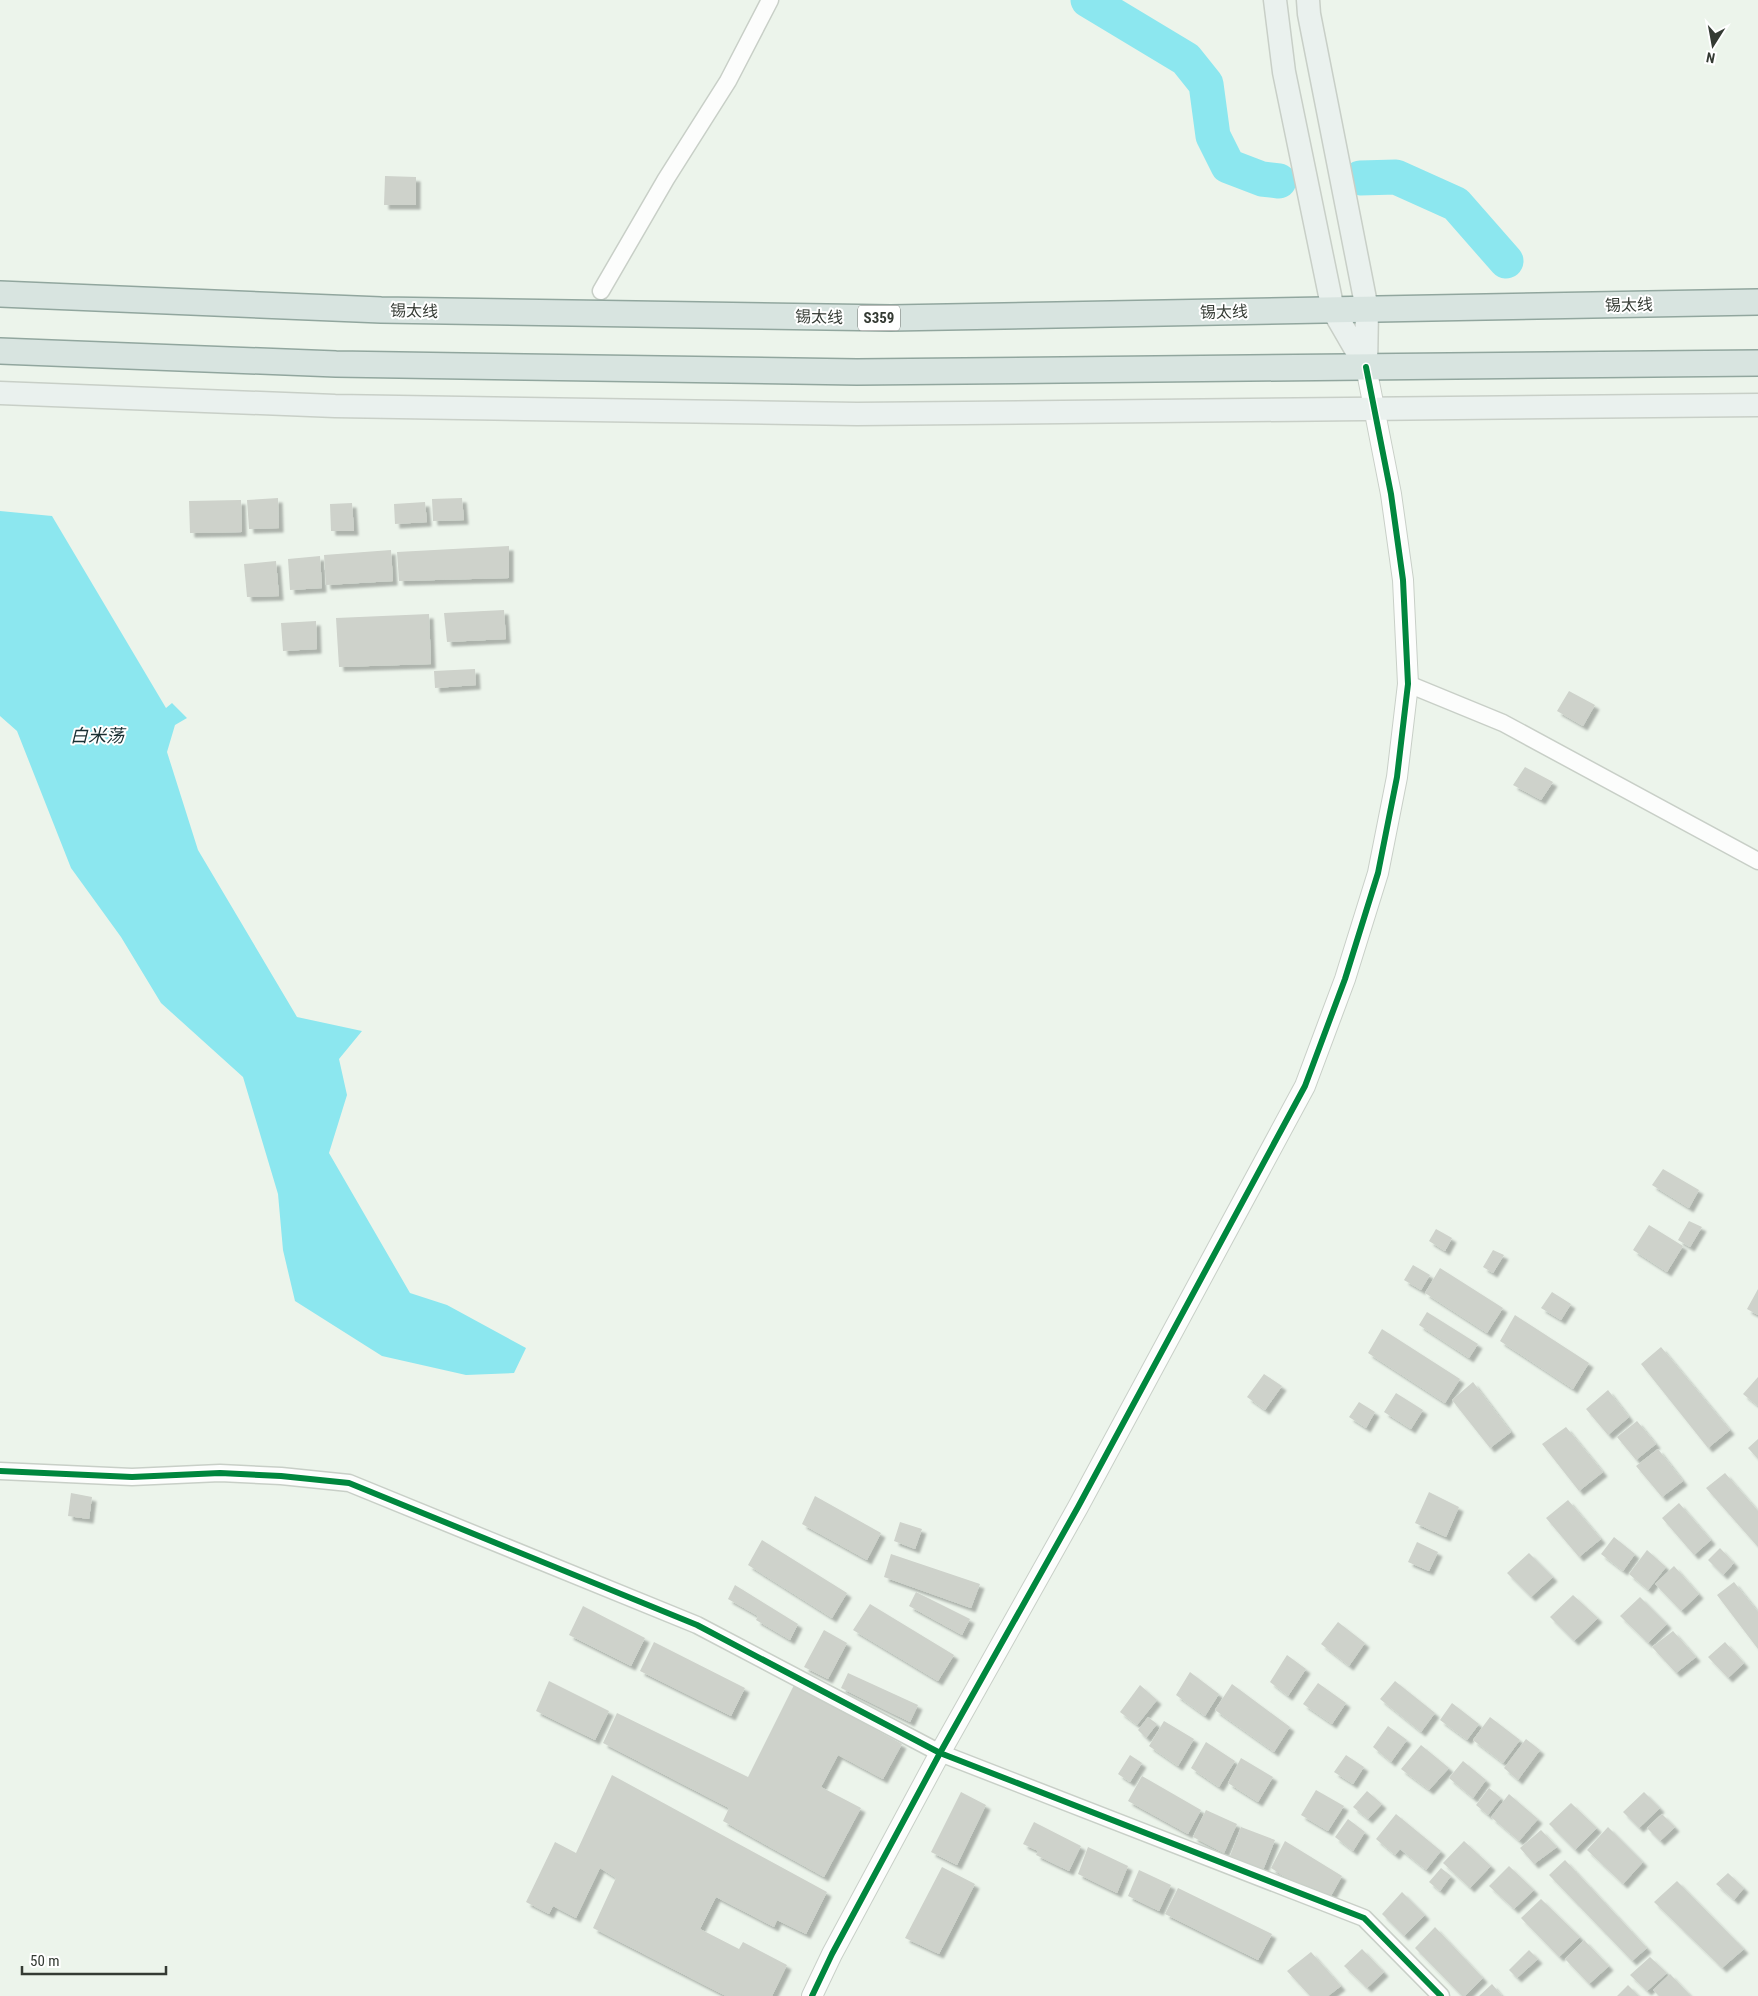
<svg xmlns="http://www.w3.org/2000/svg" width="1758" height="1996" viewBox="0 0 1758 1996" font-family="'Roboto Condensed','Noto Sans SC',sans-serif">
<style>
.water{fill:#8ce7ef}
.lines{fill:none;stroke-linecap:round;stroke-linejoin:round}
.river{stroke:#8ce7ef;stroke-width:35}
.building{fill:#ced2cb;filter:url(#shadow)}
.minor-casing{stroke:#c8cfc7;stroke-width:19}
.tertiary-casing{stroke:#c8cfc7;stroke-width:22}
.secondary-casing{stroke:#c8cfc7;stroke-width:25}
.primary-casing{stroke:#91a69e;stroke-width:28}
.minor{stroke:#fcfdfc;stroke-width:16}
.tertiary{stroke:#fcfdfc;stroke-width:20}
.secondary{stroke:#eaf1ee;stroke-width:22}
.primary{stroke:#d8e4e0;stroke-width:25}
.cycleway-casing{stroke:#fff;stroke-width:9}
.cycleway{stroke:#00873e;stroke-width:6}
.labels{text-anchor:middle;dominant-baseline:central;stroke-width:4;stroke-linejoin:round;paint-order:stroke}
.shield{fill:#fff;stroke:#717570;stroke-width:1}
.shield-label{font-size:15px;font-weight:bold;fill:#343a33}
.street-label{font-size:16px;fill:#343a33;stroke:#fff}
.water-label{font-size:18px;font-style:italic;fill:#192f32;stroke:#fff}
</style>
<defs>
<filter id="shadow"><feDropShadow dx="4.5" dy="4.5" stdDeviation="1" flood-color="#0004"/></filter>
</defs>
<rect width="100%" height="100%" fill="#ecf4eb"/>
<path class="water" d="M 0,511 L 52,516 L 166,708 L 172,703 L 187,718 L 175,725 L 167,752 L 198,850 L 297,1017 L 362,1031 L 339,1059 L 347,1095 L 329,1153 L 410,1293 L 447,1305 L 526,1348 L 514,1373 L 466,1375 L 382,1356 L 295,1301 L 283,1250 L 278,1194 L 243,1077 L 161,1003 L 121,937 L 71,868 L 17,731 L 0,716 Z"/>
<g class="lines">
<path class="river" d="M 1088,0 L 1186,59 L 1206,84 L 1213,136 L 1228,166 L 1262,179 L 1279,181
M 1360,178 L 1396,177 L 1456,204 L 1506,261"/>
</g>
<path class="building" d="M 385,176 L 416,177 L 416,205 L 384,205 Z
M 278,498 L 279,528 L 249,529 L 247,500 Z
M 462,498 L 464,520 L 433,521 L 432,499 Z
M 241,500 L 242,532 L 190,533 L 189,501 Z
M 425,502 L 427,522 L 395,524 L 394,504 Z
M 352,503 L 354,531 L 331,531 L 330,504 Z
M 509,546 L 509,578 L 399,581 L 397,552 Z
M 391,550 L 393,581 L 326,585 L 324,555 Z
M 320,556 L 322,588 L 290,590 L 288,559 Z
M 276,561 L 279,596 L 247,597 L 244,564 Z
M 504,610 L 506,639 L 447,642 L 444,613 Z
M 429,614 L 431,664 L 339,667 L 336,618 Z
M 316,621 L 317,649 L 283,651 L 281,623 Z
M 475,669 L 476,685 L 435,688 L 434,671 Z
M 1569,691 L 1595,705 L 1583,726 L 1557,711 Z
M 1525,767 L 1553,782 L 1541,800 L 1513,785 Z
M 1663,1169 L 1699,1190 L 1689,1208 L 1652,1185 Z
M 1689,1221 L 1702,1227 L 1690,1247 L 1678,1240 Z
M 1649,1225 L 1683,1246 L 1667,1272 L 1633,1250 Z
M 1436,1229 L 1452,1238 L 1445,1251 L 1429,1241 Z
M 1493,1250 L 1504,1255 L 1493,1273 L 1483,1267 Z
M 1413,1265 L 1430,1275 L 1421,1290 L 1404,1280 Z
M 1440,1268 L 1503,1308 L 1487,1333 L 1425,1293 Z
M 1758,1289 L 1758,1315 L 1747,1309 Z
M 1552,1292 L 1571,1304 L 1561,1320 L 1541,1308 Z
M 1427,1312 L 1478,1344 L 1469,1358 L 1419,1325 Z
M 1515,1315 L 1589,1363 L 1573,1389 L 1500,1341 Z
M 1382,1329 L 1460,1379 L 1445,1403 L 1368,1353 Z
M 1661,1347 L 1730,1430 L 1708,1448 L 1641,1364 Z
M 1264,1374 L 1282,1386 L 1265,1410 L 1247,1397 Z
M 1758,1377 L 1758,1406 L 1743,1394 Z
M 1473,1382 L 1511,1432 L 1490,1448 L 1452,1400 Z
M 1608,1390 L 1629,1417 L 1608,1435 L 1586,1409 Z
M 1396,1393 L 1423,1410 L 1411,1429 L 1384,1412 Z
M 1359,1402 L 1375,1412 L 1366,1428 L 1349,1417 Z
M 1637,1421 L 1656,1444 L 1636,1460 L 1617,1437 Z
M 1566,1427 L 1603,1472 L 1579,1491 L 1542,1444 Z
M 1758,1439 L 1758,1459 L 1748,1448 Z
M 1658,1449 L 1683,1481 L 1662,1497 L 1636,1466 Z
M 1725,1473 L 1758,1511 L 1758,1547 L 1706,1488 Z
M 1429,1492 L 1459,1507 L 1446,1537 L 1415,1523 Z
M 71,1493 L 92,1497 L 89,1519 L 68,1516 Z
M 815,1496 L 881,1533 L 867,1560 L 802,1524 Z
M 1568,1500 L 1601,1539 L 1579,1557 L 1546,1518 Z
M 1679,1503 L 1711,1540 L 1694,1555 L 1662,1518 Z
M 900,1522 L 922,1529 L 915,1549 L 894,1541 Z
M 1614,1537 L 1635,1554 L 1623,1571 L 1601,1554 Z
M 762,1540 L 847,1593 L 832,1618 L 748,1565 Z
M 1417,1542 L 1438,1552 L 1429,1571 L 1408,1562 Z
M 1720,1548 L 1734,1563 L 1723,1575 L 1708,1560 Z
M 1647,1550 L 1666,1567 L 1648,1590 L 1629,1574 Z
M 1529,1553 L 1553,1577 L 1531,1597 L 1507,1573 Z
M 891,1554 L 980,1584 L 971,1608 L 884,1577 Z
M 1674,1566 L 1699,1594 L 1681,1611 L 1655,1584 Z
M 1734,1582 L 1758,1612 L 1758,1649 L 1717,1595 Z
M 735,1585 L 798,1624 L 790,1640 L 756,1620 L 758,1616 L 728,1599 Z
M 916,1592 L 970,1619 L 962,1635 L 909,1606 Z
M 1573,1595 L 1598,1618 L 1574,1641 L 1550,1617 Z
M 1640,1597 L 1667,1624 L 1648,1643 L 1620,1616 Z
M 870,1604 L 954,1655 L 938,1681 L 853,1630 Z
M 583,1606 L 645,1638 L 631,1666 L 569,1635 Z
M 1338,1622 L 1365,1643 L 1349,1666 L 1321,1644 Z
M 824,1630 L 847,1643 L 828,1679 L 804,1667 Z
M 1673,1631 L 1696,1657 L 1676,1673 L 1652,1647 Z
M 654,1642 L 745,1688 L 731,1716 L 640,1671 Z
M 1725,1642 L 1744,1663 L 1728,1678 L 1708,1657 Z
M 1287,1655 L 1306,1669 L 1288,1696 L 1270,1682 Z
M 1190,1672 L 1219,1694 L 1205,1716 L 1176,1695 Z
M 848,1673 L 918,1705 L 910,1722 L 841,1688 Z
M 549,1681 L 609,1711 L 595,1740 L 536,1711 Z
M 1395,1681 L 1435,1713 L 1421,1732 L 1380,1699 Z
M 1318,1683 L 1346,1703 L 1332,1724 L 1303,1704 Z
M 1232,1684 L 1290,1727 L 1274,1752 L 1215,1710 Z
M 794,1685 L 902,1744 L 883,1779 L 838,1755 L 821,1787 L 861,1808 L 824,1877 L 723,1821 L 729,1808 L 603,1743 L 617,1713 L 748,1777 Z
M 1140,1685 L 1157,1700 L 1137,1725 L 1120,1712 Z
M 1452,1703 L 1479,1724 L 1467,1740 L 1440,1720 Z
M 1148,1717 L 1157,1724 L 1146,1738 L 1138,1730 Z
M 1490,1717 L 1520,1740 L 1503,1763 L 1473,1740 Z
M 1164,1721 L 1194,1739 L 1178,1766 L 1149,1746 Z
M 1388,1726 L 1407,1740 L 1391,1762 L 1373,1747 Z
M 1526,1739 L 1540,1750 L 1518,1780 L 1504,1768 Z
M 1206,1742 L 1235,1761 L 1219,1787 L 1191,1768 Z
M 1421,1745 L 1449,1768 L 1429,1790 L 1401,1769 Z
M 1130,1755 L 1142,1763 L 1130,1782 L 1118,1774 Z
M 1346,1755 L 1364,1767 L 1353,1784 L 1334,1772 Z
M 1241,1758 L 1273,1777 L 1258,1802 L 1228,1783 Z
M 1463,1761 L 1486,1780 L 1473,1798 L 1449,1778 Z
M 612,1775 L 827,1892 L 806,1934 L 777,1920 L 774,1927 L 716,1897 L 700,1929 L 739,1949 L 743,1942 L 787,1965 L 772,1996 L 726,1996 L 593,1928 L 616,1878 L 600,1868 L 576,1918 L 553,1906 L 549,1914 L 526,1902 L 555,1842 L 576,1853 Z
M 1142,1776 L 1201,1810 L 1188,1834 L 1128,1801 Z
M 1489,1788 L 1501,1798 L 1488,1815 L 1476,1805 Z
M 1316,1790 L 1344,1806 L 1328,1831 L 1301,1815 Z
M 1367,1791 L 1382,1804 L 1368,1819 L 1353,1807 Z
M 961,1792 L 986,1805 L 957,1865 L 931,1852 Z
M 1644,1792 L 1660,1808 L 1639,1828 L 1623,1812 Z
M 1509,1794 L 1538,1819 L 1519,1841 L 1491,1817 Z
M 1571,1803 L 1597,1828 L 1575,1850 L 1549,1824 Z
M 1206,1810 L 1237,1824 L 1224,1853 L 1193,1837 Z
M 1396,1814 L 1441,1851 L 1426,1870 L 1400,1849 L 1395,1855 L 1376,1839 Z
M 1662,1814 L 1675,1827 L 1660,1841 L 1647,1828 Z
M 1348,1819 L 1365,1832 L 1353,1851 L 1335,1837 Z
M 1034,1822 L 1081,1846 L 1069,1871 L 1036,1855 L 1038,1851 L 1023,1844 Z
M 1241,1827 L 1275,1840 L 1263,1870 L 1230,1856 Z
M 1608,1827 L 1643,1862 L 1623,1884 L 1587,1850 Z
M 1541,1830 L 1557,1847 L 1534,1864 L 1520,1848 Z
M 1285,1841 L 1342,1876 L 1327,1903 L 1271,1868 Z
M 1464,1841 L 1491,1866 L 1470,1888 L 1443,1863 Z
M 1088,1847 L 1128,1866 L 1117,1893 L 1078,1874 Z
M 1565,1860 L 1647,1948 L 1632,1961 L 1549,1875 Z
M 1509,1866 L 1534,1890 L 1514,1909 L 1489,1886 Z
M 942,1867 L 975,1884 L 939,1954 L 905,1938 Z
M 1441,1868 L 1451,1876 L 1440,1891 L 1429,1882 Z
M 1139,1870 L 1171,1885 L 1159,1911 L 1128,1896 Z
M 1728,1873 L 1744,1888 L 1734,1900 L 1716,1884 Z
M 1677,1881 L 1744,1949 L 1722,1968 L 1654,1902 Z
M 1178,1888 L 1272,1934 L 1258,1960 L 1165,1914 Z
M 1402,1892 L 1425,1915 L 1404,1936 L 1382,1914 Z
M 1541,1899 L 1580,1937 L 1559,1957 L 1521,1918 Z
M 1435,1927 L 1483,1978 L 1465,1996 L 1462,1996 L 1415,1948 Z
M 1584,1940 L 1609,1966 L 1589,1984 L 1565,1959 Z
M 1362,1949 L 1384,1972 L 1367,1988 L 1344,1966 Z
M 1529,1950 L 1538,1959 L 1517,1978 L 1509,1970 Z
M 1311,1952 L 1341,1986 L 1328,1996 L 1310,1996 L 1287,1971 Z
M 1650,1957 L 1667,1973 L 1647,1991 L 1630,1975 Z
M 1670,1974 L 1691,1996 L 1659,1996 L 1653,1990 Z
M 1492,1984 L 1502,1996 L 1479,1996 Z
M 1628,1985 L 1639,1996 L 1617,1996 Z"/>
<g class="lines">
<g class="minor-casing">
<path id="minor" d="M 601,291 L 666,179 L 728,81 L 770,0
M 1408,684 L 1503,723 L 1758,861
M 0,1471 L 132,1477 L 220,1473 L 281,1476 L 349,1483 L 697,1625 L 940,1753 L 1364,1918 L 1441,1996"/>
</g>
<g class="tertiary-casing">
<path id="tertiary" d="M 812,1996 L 832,1954 L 940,1753 L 1078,1507 L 1305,1086 L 1345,979 L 1378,873 L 1397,777 L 1408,684 L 1403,580 L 1391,494 L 1366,367"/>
</g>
<g class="secondary-casing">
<path id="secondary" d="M 1275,0 L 1284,72 L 1333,310 L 1366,367 L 1367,309 L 1309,14 L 1308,0
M 0,393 L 335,406 L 857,414 L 1758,405"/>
</g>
<g class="primary-casing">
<path id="primary" d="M 0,294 L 381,310 L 891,318 L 1758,302
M 0,351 L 336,364 L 857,372 L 1758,363"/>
</g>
<use href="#minor" class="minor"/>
<use href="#tertiary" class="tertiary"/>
<use href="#secondary" class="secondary"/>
<use href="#primary" class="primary"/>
<g class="cycleway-casing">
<path id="cycleway" d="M 0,1471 L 132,1477 L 220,1473 L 281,1476 L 349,1483 L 697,1625 L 940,1753 L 1364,1918 L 1441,1996
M 812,1996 L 832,1954 L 940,1753 L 1078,1507 L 1305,1086 L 1345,979 L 1378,873 L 1397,777 L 1408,684 L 1403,580 L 1391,494 L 1366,367"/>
</g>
<use href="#cycleway" class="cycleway"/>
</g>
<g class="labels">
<rect class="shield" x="858" y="305.5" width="42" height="25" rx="4"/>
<g class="shield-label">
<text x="879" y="318">S359</text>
</g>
<g class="street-label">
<text transform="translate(1629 305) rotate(-1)">锡太线</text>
<text transform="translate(414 311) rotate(1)">锡太线</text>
<text transform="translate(1224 312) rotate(-1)">锡太线</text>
<text transform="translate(819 317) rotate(1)">锡太线</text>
</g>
<g class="water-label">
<text x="97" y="735">白米荡</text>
</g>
</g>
<g transform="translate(1713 45) rotate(191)" stroke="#ffffff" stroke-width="4" paint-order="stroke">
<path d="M0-4L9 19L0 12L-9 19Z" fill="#343a33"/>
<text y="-8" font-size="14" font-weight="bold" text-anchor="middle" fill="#343a33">N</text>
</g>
<path d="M22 1966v8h144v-8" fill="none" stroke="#343a33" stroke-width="2.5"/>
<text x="30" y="1966" font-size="15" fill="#343a33" stroke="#ffffff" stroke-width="4" paint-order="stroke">50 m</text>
</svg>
